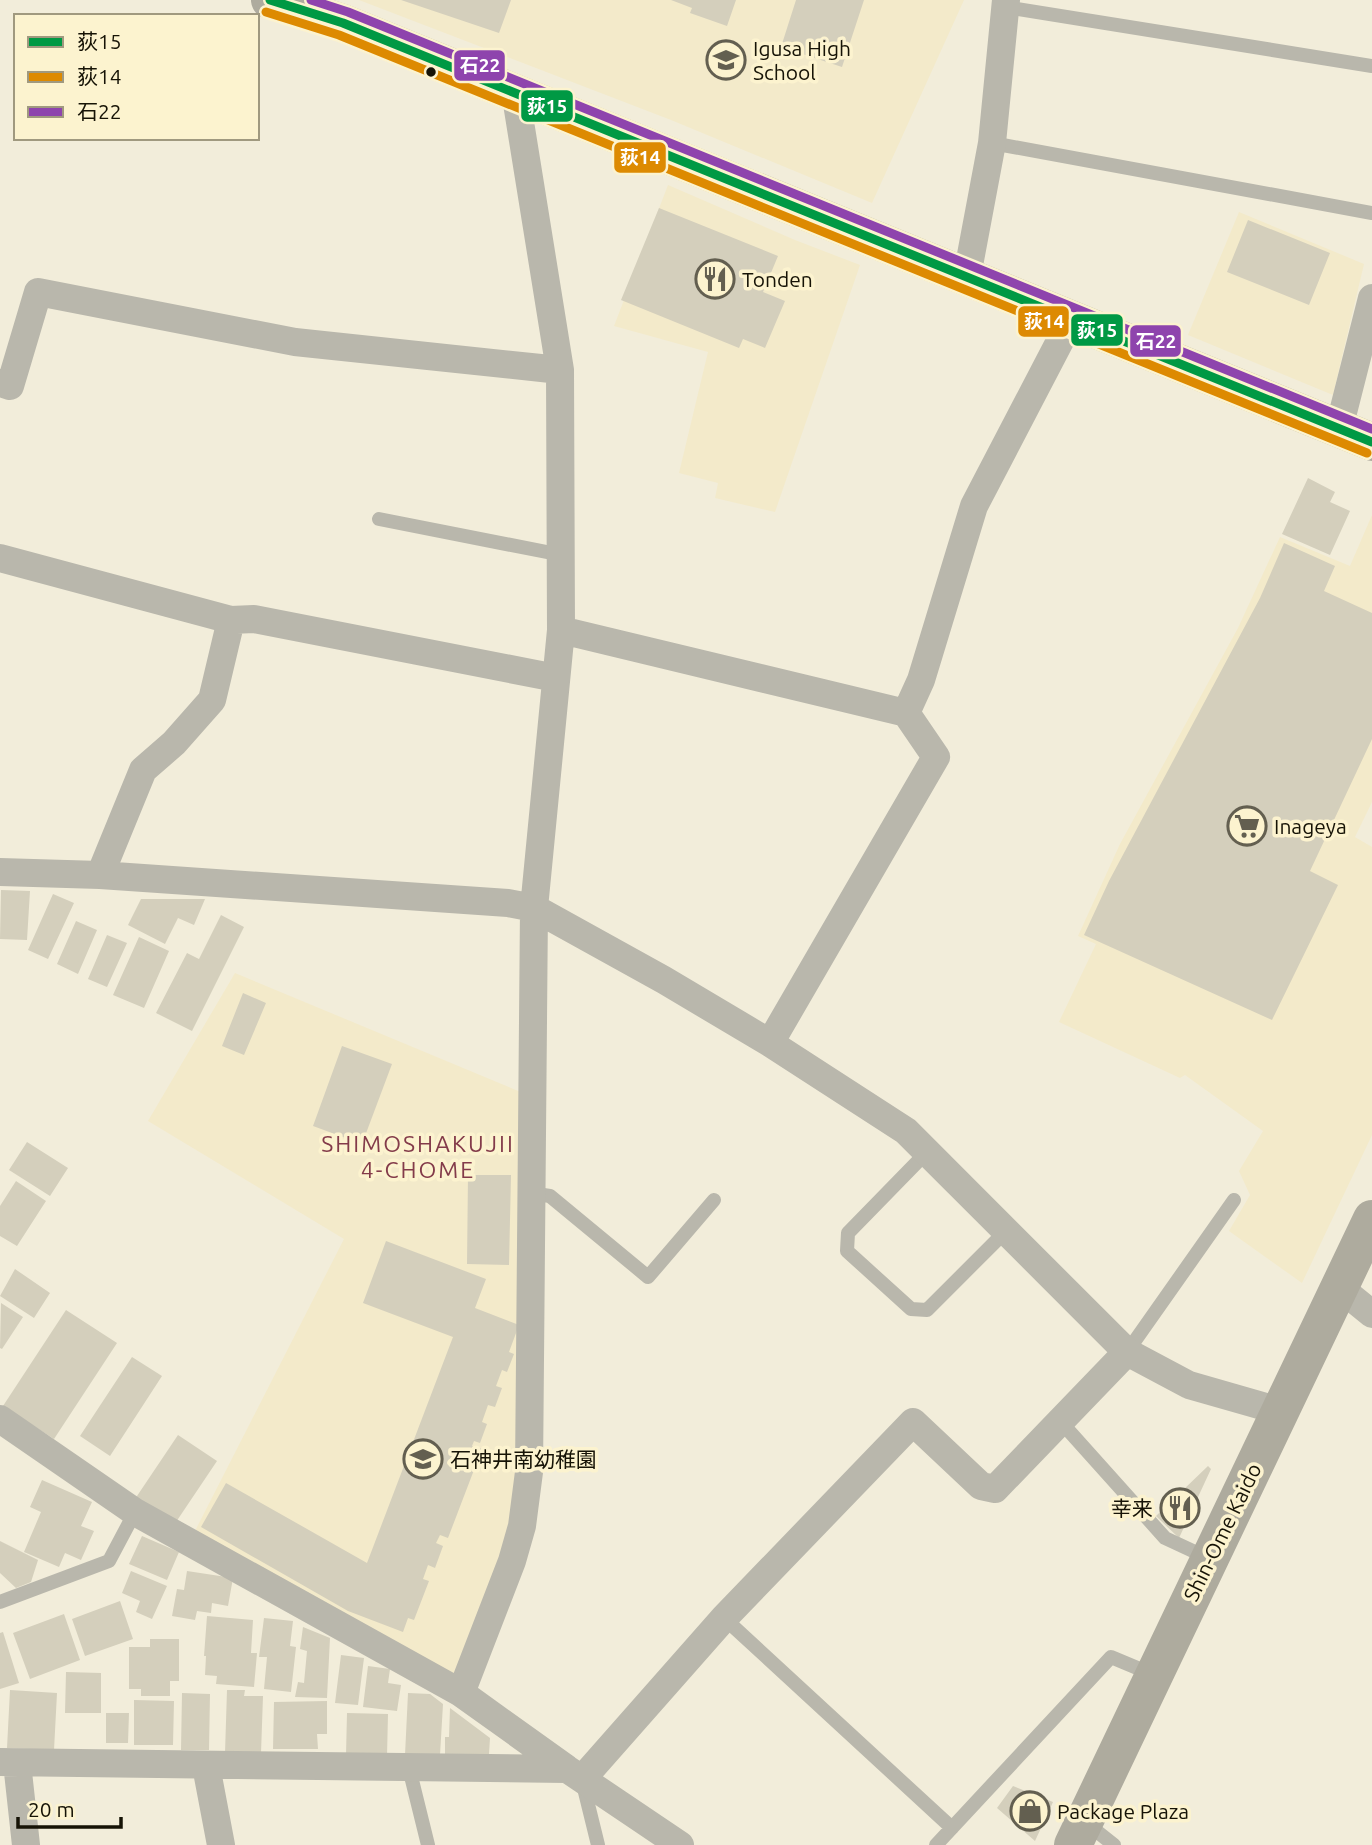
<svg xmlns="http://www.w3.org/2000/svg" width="1372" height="1845" viewBox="0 0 1372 1845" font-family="Ubuntu,'Noto Sans JP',sans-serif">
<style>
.built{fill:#f3eaca}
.building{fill:#d4cfbc}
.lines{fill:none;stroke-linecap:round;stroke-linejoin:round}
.service{stroke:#b9b7ac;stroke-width:14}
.minor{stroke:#b9b7ac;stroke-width:28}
.secondary{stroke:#aeab9e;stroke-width:38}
.bus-1-casing{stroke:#fcf3cf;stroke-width:14}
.bus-2-casing{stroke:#fcf3cf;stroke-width:14}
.bus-3-casing{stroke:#fcf3cf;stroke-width:14}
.bus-1{stroke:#094;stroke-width:9}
.bus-2{stroke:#dd8a01;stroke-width:9}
.bus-3{stroke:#8e44ad;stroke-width:9}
.bus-dot{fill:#161306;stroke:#fcf3cf;stroke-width:2.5}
.labels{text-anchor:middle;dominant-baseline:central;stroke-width:7;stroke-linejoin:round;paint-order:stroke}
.poi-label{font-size:21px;fill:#161306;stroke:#fcf3cf;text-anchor:start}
.street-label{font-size:21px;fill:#161306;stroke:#fcf3cf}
.neighbourhood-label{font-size:23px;letter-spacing:2px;fill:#833b4a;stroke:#fcf3cf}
.line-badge{stroke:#fcf3cf;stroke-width:2.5}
.badge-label{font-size:19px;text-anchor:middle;font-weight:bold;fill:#fff}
</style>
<rect width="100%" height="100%" fill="#f2edda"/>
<path class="built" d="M 359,0 L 964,0 L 872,203 L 671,120 Z
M 668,185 L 795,240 L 860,265 L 775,512 L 715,498 L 718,483 L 679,473 L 708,352 L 614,326 Z
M 1239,212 L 1364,264 L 1333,395 L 1188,335 Z
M 1372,515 L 1372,802 L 1355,837 L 1372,847 L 1372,1135 L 1302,1283 L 1229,1231 L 1250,1195 L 1239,1171 L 1263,1131 L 1185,1075 L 1180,1078 L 1059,1022 L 1096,944 L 1078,936 L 1120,844 L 1238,628 L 1280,537 L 1350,566 Z
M 235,973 L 523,1093 L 519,1470 L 510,1531 L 454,1676 L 195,1531 L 344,1239 L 148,1121 Z"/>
<path class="building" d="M 401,0 L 511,0 L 499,33 Z
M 671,0 L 736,0 L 727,26 L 690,13 L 692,8 Z
M 796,0 L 864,0 L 842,67 L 781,47 Z
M 659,208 L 778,256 L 763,292 L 785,301 L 765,348 L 743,339 L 739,348 L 621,300 Z
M 1248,220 L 1330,253 L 1309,305 L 1227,272 Z
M 1308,478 L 1335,492 L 1330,502 L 1350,511 L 1330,555 L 1282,534 Z
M 1284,543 L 1335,566 L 1324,591 L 1372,613 L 1372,739 L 1310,871 L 1338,885 L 1272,1020 L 1084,935 L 1109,881 L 1260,598 Z
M 1,890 L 30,891 L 27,940 L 0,939 Z
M 53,894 L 74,903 L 48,959 L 28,950 Z
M 141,899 L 205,899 L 194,925 L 178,918 L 165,944 L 128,925 Z
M 221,915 L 244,927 L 192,1031 L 156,1013 L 187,953 L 199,959 Z
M 76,921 L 97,930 L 78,974 L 57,964 Z
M 107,935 L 127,943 L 107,987 L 88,979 Z
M 139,937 L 169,951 L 144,1008 L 113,995 Z
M 243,993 L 266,1003 L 244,1055 L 222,1046 Z
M 342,1046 L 392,1064 L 362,1144 L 313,1126 Z
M 27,1142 L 68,1168 L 50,1196 L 9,1170 Z
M 468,1175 L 511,1175 L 509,1265 L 467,1264 Z
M 16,1181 L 46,1201 L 17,1246 L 0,1236 L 0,1206 Z
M 386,1241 L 486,1279 L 475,1308 L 519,1325 L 509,1352 L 514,1354 L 507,1372 L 502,1370 L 496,1386 L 502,1388 L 495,1407 L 488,1405 L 482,1422 L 487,1424 L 480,1443 L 474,1441 L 472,1446 L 482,1449 L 448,1538 L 440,1535 L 436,1543 L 443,1546 L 435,1568 L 428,1565 L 423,1579 L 429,1581 L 414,1620 L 408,1618 L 403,1632 L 348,1611 L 201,1527 L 226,1483 L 367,1563 L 453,1337 L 363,1303 Z
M 15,1269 L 50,1293 L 34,1318 L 0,1296 Z
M 1,1303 L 23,1317 L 2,1349 L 0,1348 Z
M 66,1310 L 117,1343 L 54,1439 L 3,1406 Z
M 132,1357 L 162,1376 L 110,1456 L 80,1436 Z
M 178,1435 L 217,1461 L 174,1525 L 135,1499 Z
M 1208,1466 L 1211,1469 L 1179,1538 L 1156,1516 Z
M 42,1480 L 92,1502 L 81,1526 L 94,1531 L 81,1560 L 65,1553 L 59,1567 L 24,1552 L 41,1512 L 30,1507 Z
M 142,1536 L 179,1552 L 167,1580 L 129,1564 Z
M 0,1541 L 38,1560 L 31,1582 L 16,1588 L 0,1573 Z
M 131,1571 L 167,1586 L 152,1619 L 136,1612 L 140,1601 L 122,1593 Z
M 187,1571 L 233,1578 L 228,1606 L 212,1603 L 211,1613 L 197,1611 L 195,1620 L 172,1616 L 177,1589 L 184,1590 Z
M 120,1601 L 133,1639 L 85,1656 L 72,1619 Z
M 64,1614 L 80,1660 L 30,1679 L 13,1633 Z
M 207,1616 L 253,1620 L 251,1653 L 257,1653 L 254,1687 L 216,1684 L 217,1676 L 205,1675 L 206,1656 L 204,1656 Z
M 264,1618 L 293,1621 L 290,1646 L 296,1647 L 291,1692 L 264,1689 L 267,1657 L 259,1657 Z
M 303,1627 L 330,1638 L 327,1698 L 295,1697 L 298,1682 L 304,1683 L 307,1651 L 300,1649 Z
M 3,1632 L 19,1683 L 0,1689 L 0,1633 Z
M 150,1639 L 179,1639 L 179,1681 L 170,1681 L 170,1696 L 141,1696 L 141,1689 L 129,1689 L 129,1647 L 150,1647 Z
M 341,1655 L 364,1658 L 358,1705 L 335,1703 Z
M 368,1666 L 390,1669 L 388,1683 L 401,1685 L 397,1711 L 363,1707 Z
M 66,1672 L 101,1673 L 101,1713 L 65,1713 Z
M 10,1690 L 57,1693 L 54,1750 L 7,1748 Z
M 227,1690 L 245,1690 L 244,1696 L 263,1696 L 261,1753 L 225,1753 Z
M 182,1693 L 210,1694 L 209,1750 L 181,1750 Z
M 408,1693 L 430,1694 L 443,1704 L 440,1755 L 405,1755 Z
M 134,1700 L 174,1701 L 173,1745 L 134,1745 Z
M 327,1701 L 327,1734 L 317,1734 L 318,1749 L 273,1749 L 274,1702 Z
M 450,1708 L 490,1738 L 489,1754 L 445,1754 L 445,1737 L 449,1737 Z
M 106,1713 L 129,1713 L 128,1743 L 106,1743 Z
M 347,1713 L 388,1714 L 387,1756 L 346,1755 Z
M 1013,1786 L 1053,1802 L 1035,1841 L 997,1808 Z"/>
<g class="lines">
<path class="service" d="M 1005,7 L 1372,66
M 992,143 L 1372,213
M 379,519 L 562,555
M 927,1152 L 848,1233 L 847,1251 L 911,1309 L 927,1310 L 1006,1231
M 530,1193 L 550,1196 L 648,1277 L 714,1200
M 1127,1352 L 1234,1200
M 1061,1422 L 1165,1538 L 1208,1558
M 0,1602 L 109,1561 L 135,1512
M 724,1618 L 952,1828
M 409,1768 L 428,1845
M 583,1784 L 598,1845
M 1085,1822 L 1114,1845
M 936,1845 L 1111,1657 L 1154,1675"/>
<path class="minor" d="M 967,276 L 992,143 L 1006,0
M 0,383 L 10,386 L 38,292 L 295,342 L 560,370
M 1339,428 L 1372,298
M 0,558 L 231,620 L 254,619 L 556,678
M 561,630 L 906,713 L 936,757 L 770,1043
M 906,713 L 921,680 L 974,506 L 1072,318
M 0,872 L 100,875 L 508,903 L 534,908 L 664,980 L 770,1043 L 906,1131 L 1127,1352 L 1189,1385 L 1280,1411
M 100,875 L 143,770 L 174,743 L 212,700 L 231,620
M 1340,1288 L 1372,1314
M 0,1419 L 135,1512 L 461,1693 L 567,1769 L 680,1845
M 461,1693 L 512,1561 L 522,1526 L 529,1472 L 534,908 L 561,630 L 560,370 L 515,91
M 0,1762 L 567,1769
M 17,1763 L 26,1845
M 206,1766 L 221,1845
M 582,1779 L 724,1618 L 913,1422 L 981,1486 L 995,1489 L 1127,1352"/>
<path class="secondary" d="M 270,0 L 343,23 L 1372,442
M 1073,1845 L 1372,1219"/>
<g class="bus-1-casing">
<path id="bus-1" d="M 270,0 L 343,23 L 1372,442"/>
</g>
<g class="bus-2-casing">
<path id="bus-2" d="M 266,12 L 339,35 L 1367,453"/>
</g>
<g class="bus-3-casing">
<path id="bus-3" d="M 311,0 L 348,12 L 1372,429"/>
</g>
<use href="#bus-1" class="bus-1"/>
<use href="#bus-2" class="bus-2"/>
<use href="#bus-3" class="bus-3"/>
</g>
<defs>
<g id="school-ring" transform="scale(2.0125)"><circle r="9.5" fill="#fcf3cf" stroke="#635f50" stroke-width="1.5"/><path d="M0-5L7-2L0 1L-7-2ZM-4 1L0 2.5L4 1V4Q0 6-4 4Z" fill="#635f50"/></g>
<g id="restaurant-ring" transform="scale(2.0125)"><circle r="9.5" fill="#fcf3cf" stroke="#635f50" stroke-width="1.5"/><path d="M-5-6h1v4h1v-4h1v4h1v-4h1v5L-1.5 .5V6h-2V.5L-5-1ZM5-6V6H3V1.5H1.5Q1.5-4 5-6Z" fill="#635f50"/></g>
<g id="supermarket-ring" transform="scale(2.0125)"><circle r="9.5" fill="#fcf3cf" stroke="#635f50" stroke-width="1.5"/><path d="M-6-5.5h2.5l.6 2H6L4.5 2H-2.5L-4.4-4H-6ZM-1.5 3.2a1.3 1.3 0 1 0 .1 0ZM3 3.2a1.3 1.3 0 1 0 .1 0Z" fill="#635f50"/></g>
<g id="shop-ring" transform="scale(2.0125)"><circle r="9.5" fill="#fcf3cf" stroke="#635f50" stroke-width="1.5"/><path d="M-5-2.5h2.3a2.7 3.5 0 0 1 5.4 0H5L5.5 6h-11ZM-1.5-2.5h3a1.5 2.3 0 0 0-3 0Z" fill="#635f50"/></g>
</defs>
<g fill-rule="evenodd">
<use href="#school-ring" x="726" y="60"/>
<use href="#restaurant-ring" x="715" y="279"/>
<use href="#supermarket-ring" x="1247" y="826"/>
<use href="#school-ring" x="423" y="1459"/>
<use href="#restaurant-ring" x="1180" y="1508"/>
<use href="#shop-ring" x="1030" y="1811"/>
</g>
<circle class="bus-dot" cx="431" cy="72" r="6"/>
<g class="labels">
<g class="poi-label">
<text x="753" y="48">Igusa High<tspan x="753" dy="24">School</tspan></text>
<text x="742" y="279">Tonden</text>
<text x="1274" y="826">Inageya</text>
<text x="450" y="1459">石神井南幼稚園</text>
<text x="1153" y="1508" text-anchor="end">幸来</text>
<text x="1057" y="1811">Package Plaza</text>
</g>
<g class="street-label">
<text transform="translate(1222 1532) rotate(-64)">Shin-Ome Kaido</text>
</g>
<g class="neighbourhood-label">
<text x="418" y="1143">SHIMOSHAKUJII<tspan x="418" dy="26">4-CHOME</tspan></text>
</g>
</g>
<g class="line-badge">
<rect x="453" y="49" width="53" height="33" rx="7" fill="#8e44ad"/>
<rect x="520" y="89" width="54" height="34" rx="7" fill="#094"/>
<rect x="613" y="141" width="54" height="33" rx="7" fill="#dd8a01"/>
<rect x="1017" y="305" width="53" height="33" rx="7" fill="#dd8a01"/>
<rect x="1070" y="313" width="54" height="34" rx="7" fill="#094"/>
<rect x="1129" y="324" width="53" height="34" rx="7" fill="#8e44ad"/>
</g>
<g class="badge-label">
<text x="480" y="72">石22</text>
<text x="547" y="113">荻15</text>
<text x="640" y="164">荻14</text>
<text x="1044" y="328">荻14</text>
<text x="1097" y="337">荻15</text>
<text x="1156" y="348">石22</text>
</g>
<rect x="14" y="14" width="245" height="126" fill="#fcf3cf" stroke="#a0997f" stroke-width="2"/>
<rect x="28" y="37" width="35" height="10" fill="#009944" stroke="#a0997f" stroke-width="2"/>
<text x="77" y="49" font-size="21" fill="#161306">荻15</text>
<rect x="28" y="72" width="35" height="10" fill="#dd8a01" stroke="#a0997f" stroke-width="2"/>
<text x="77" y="84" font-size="21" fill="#161306">荻14</text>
<rect x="28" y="107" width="35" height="10" fill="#8e44ad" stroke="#a0997f" stroke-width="2"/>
<text x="77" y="119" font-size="21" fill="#161306">石22</text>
<path d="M18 1817v10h103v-10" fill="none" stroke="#161306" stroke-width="3.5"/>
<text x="28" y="1817" font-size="21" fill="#161306" stroke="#fcf3cf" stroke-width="5" paint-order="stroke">20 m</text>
</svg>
